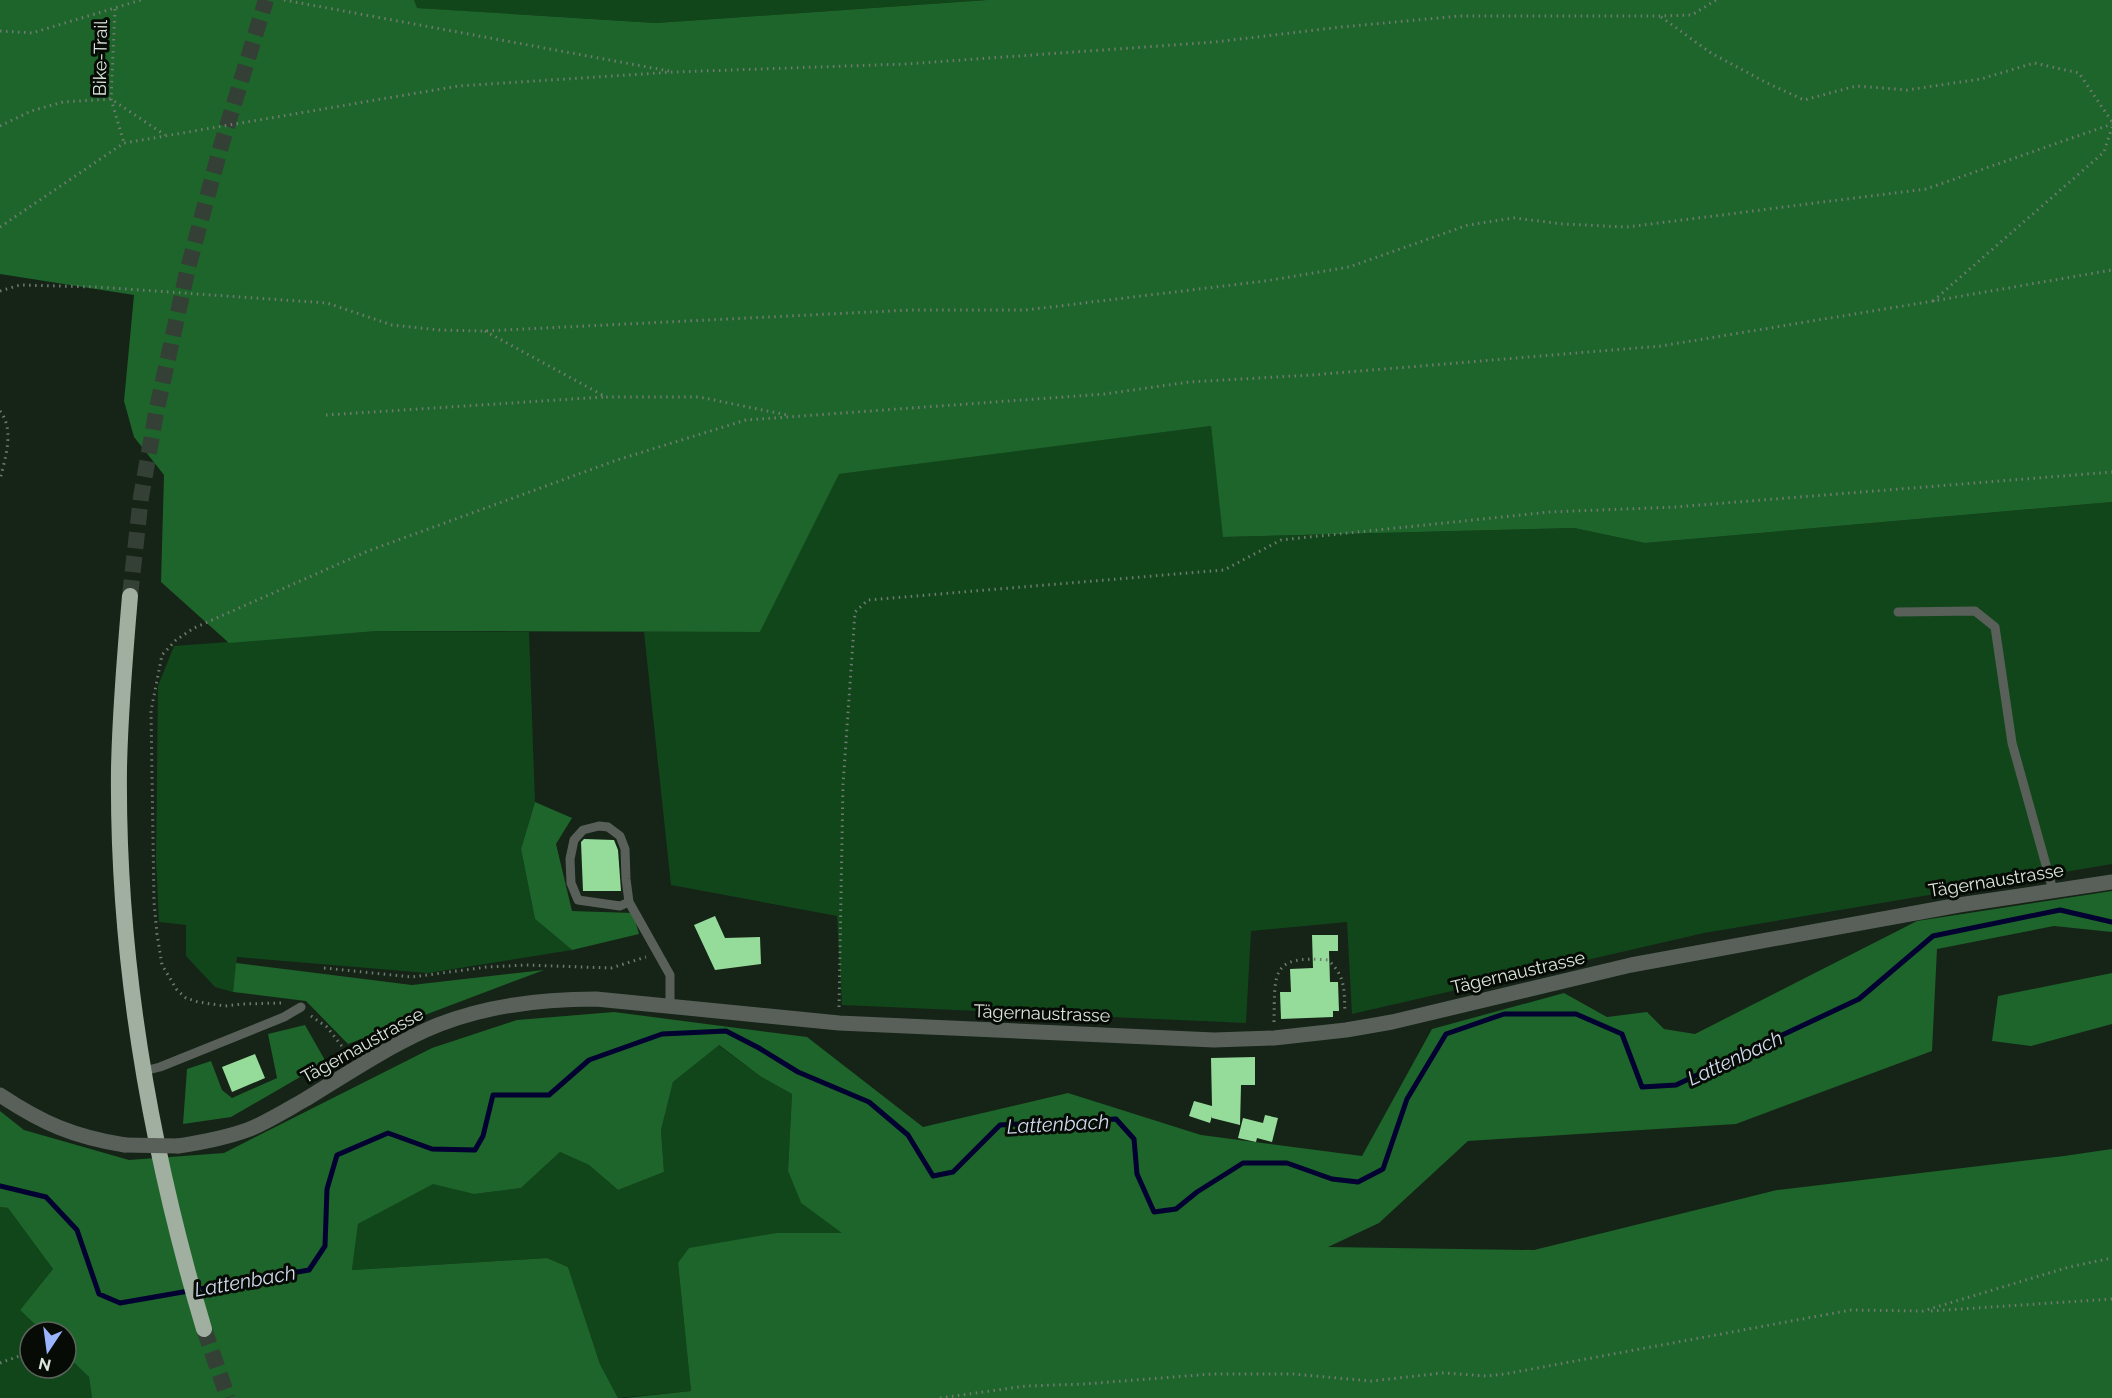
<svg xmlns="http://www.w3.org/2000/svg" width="2112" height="1398" viewBox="0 0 2112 1398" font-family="Raleway,sans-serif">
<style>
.green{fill:#11461b}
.forest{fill:#1d652a}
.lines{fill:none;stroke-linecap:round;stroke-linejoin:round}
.stream{stroke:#020131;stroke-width:5}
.building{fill:#95dc9a}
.trunk-tunnel{stroke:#344035;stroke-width:16;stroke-dasharray:16 8;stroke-linecap:butt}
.path{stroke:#6f7b70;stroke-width:3;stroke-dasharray:1.5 4.5;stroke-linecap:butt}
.service{stroke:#59605a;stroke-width:9}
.tertiary{stroke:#59605a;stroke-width:15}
.trunk{stroke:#a0afa0;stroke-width:16}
.tertiary-bridge{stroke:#59605a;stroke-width:15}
.labels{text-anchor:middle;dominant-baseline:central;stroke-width:6;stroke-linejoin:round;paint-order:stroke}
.street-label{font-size:18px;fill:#dde6dd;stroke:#060b06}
.water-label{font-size:20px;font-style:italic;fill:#d3dbef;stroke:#060b06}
</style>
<rect width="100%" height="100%" fill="#162317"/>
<path class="green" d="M 414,0 L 987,0 L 656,23 L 416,8 Z
M 1211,426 L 1224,537 L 1574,528 L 1645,543 L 2112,502 L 2112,864 L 1704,933 L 1352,1014 L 1347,922 L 1251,931 L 1246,1023 L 842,1005 L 837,916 L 671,885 L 644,632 L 760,632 L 838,474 Z
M 377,631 L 529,632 L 535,802 L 521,849 L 535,919 L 572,950 L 428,973 L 237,957 L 233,992 L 215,987 L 186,956 L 186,925 L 159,922 L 156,860 L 158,686 L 174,646 Z
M 718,1045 L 760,1076 L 792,1094 L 788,1171 L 801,1203 L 843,1233 L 776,1233 L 678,1263 L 691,1391 L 618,1398 L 600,1364 L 568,1267 L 547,1258 L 352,1270 L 358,1224 L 433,1183 L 474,1194 L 521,1188 L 560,1152 L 589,1165 L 618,1190 L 664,1172 L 661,1130 L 673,1082 Z
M 0,1207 L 8,1208 L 53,1269 L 20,1310 L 43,1332 L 30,1332 L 30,1368 L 66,1368 L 66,1355 L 89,1377 L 92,1398 L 0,1398 Z"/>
<path class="forest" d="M 0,0 L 414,0 L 417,8 L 656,23 L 987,0 L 2112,0 L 2112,502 L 1645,543 L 1574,528 L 1223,537 L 1211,426 L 839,474 L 760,632 L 377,631 L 229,643 L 161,582 L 164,475 L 134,437 L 124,401 L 134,295 L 0,274 Z
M 535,802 L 572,818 L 556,844 L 572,911 L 633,913 L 639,934 L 572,950 L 535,919 L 521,849 Z
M 2112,891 L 2112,932 L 2054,926 L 1937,949 L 1932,1051 L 1736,1124 L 1468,1141 L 1379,1223 L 1328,1247 L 1534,1250 L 1777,1190 L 2064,1156 L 2112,1149 L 2112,1398 L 625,1398 L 691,1391 L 678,1263 L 689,1248 L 776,1233 L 842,1233 L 801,1203 L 788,1171 L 792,1094 L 760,1076 L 719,1045 L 673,1082 L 661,1130 L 664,1172 L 618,1190 L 589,1165 L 560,1152 L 521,1188 L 474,1194 L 433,1184 L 358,1224 L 352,1270 L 547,1258 L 568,1267 L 600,1364 L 618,1398 L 92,1398 L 89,1377 L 66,1355 L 66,1332 L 43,1332 L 20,1310 L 53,1269 L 8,1208 L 0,1207 L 0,1111 L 24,1130 L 129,1160 L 224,1153 L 432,1048 L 517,1020 L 614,1012 L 807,1037 L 923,1127 L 1068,1093 L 1201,1135 L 1362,1156 L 1432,1029 L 1564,993 L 1607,1017 L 1647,1012 L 1664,1029 L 1695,1034 L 1917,921 Z
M 236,963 L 412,985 L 544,970 L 348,1044 L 306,1001 L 233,992 Z
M 2112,973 L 2112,1024 L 2031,1046 L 1992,1041 L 1998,996 Z
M 305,1025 L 326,1062 L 231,1117 L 183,1124 L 187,1069 L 211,1061 L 222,1090 L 232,1098 L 277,1078 L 268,1034 Z"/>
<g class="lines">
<path class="stream" d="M 0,1186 L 46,1197 L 77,1230 L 99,1294 L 120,1303 L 309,1270 L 325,1246 L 327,1189 L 337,1155 L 388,1133 L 432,1149 L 475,1150 L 483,1136 L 493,1095 L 549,1095 L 589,1060 L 662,1034 L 726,1031 L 759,1048 L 798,1072 L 869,1102 L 908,1135 L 933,1176 L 953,1172 L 1000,1125 L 1116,1119 L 1134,1139 L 1137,1174 L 1154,1212 L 1176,1209 L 1197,1192 L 1243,1163 L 1287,1163 L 1332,1179 L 1358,1182 L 1383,1169 L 1407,1099 L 1446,1034 L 1504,1014 L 1576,1014 L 1622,1034 L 1642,1087 L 1676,1085 L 1859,999 L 1933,936 L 2060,910 L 2112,922"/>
</g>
<path class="building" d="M 584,839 L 614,840 L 618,850 L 621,891 L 583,891 L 581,842 Z
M 715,916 L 725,938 L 760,937 L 761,964 L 715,970 L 694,925 Z
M 1312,935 L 1338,935 L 1338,951 L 1329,951 L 1330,982 L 1338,982 L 1339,1011 L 1333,1011 L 1333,1017 L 1281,1019 L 1280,992 L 1291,992 L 1290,969 L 1313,968 Z
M 255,1054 L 265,1078 L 232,1092 L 222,1067 Z
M 1255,1057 L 1255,1085 L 1241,1085 L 1240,1125 L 1212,1118 L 1212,1116 L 1210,1123 L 1189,1116 L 1194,1101 L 1212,1106 L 1211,1058 Z
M 1265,1115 L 1278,1118 L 1272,1142 L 1257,1138 L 1256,1142 L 1238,1138 L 1243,1118 L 1263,1123 Z"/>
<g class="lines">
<path class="trunk-tunnel" d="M 130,596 L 141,497 L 156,413 L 187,272 L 221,146 L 266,0
M 204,1329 L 228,1398"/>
<path class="path" d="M 284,0 L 669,71
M 115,9 L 111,99 L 124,143
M 1661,17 L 1711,53 L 1767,83 L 1804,100 L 1856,86 L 1907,90 L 1981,79 L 2034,63 L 2079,73 L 2112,122
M 0,31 L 32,33 L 141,0
M 0,126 L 31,111 L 63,102 L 111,99 L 165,135
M 0,227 L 124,143 L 458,86 L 674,72 L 906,64 L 1215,42 L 1341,27 L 1460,16 L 1659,16 L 1692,15 L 1716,0
M 0,291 L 20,285 L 97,287 L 327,303 L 392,325 L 440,330 L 484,331 L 911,310 L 1026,310 L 1265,281 L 1349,267 L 1468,225 L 1514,218 L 1563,224 L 1627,227 L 1926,189 L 2112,124
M 1933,301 L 2104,152 L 2112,127
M 485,331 L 606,397 L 699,397 L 787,415
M 0,411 C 15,430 5,459 0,479
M 326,415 L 604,397
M 324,968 L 412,977 L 487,967 L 526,965 L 611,968 L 646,957
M 281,1003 L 243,1004 L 225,1006 L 198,1002 L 186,998 L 177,990 L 162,965 L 157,934 L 154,902 L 151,711 L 162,655 L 176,640 L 194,628 L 368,551 L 617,460 L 746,420 L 1105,394 L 1189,382 L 1312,375 L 1661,346 L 1933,301 L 2112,270
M 839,1007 L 843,785 L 855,612 L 868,600 L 1224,570 L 1281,540 L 1550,512 L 1675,507 L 2112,472
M 311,1016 L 327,1027 L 348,1054
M 1274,1022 C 1275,973 1270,955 1328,960 C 1346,976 1344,991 1345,1013
M 1931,1311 L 2112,1299
M 0,1363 L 30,1352
M 940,1398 L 1026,1386 L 1084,1384 L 1212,1374 L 1293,1374 L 1371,1381 L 1443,1373 L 1486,1376 L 1505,1374 L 1851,1310 L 1923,1311 L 2069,1267 L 2112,1258"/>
<path class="service" d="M 1898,612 L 1975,611 L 1995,627 L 2012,743 L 2053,890
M 629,902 L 620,906 L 578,900 L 571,883 L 570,859 L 574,840 L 583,830 L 599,826 L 608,827 L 620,836 L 625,849 L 626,879 L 629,902 L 670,975 L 670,1006
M 144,1071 L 160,1067 L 284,1017 L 301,1007"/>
<path class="tertiary" d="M 0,1095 C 42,1123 74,1137 125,1145
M 178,1146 C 203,1142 226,1138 250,1129 C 269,1121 288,1109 306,1099 C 345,1075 384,1049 426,1030 C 479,1006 538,999 596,999 L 839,1023 L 1214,1040 L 1274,1038 L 1346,1030 L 1392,1022 L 1631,965 L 1959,905 L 2112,882"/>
<path class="trunk" d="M 130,596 C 125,654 120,711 119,769 C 117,959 150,1148 204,1329"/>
<path class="tertiary-bridge" d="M 125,1145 L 178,1146"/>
</g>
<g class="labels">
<g class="street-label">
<text transform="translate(100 58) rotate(-89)">Bike-Trail</text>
<text transform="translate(1996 880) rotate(-9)">Tägernaustrasse</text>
<text transform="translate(1518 972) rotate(-13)">Tägernaustrasse</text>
<text transform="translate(1042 1013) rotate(2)">Tägernaustrasse</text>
<text transform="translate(362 1045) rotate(-29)">Tägernaustrasse</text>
</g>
<g class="water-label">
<text transform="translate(1735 1058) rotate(-25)">Lattenbach</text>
<text transform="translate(1058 1124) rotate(-3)">Lattenbach</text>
<text transform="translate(245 1281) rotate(-10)">Lattenbach</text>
</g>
</g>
<g transform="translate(48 1350) rotate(193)"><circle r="28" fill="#060b06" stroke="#5c635c" stroke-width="1.5"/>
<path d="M0-4.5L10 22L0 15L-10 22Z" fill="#9ab5fd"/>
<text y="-9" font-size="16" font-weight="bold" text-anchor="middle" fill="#dde6dd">N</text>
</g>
</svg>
